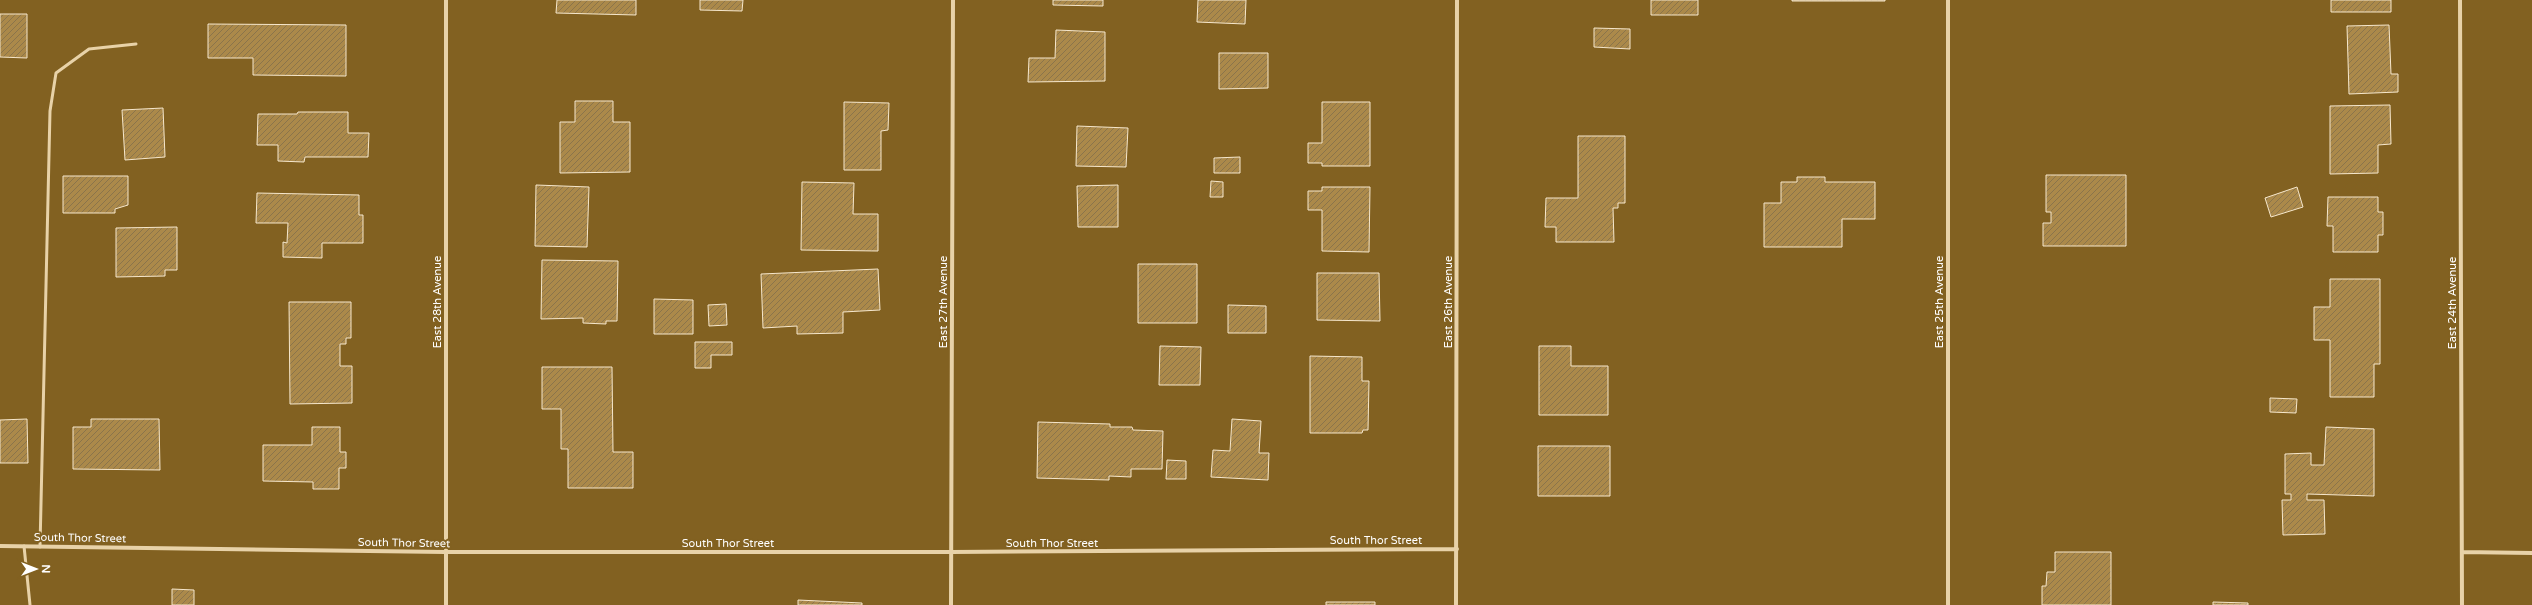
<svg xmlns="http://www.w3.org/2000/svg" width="2532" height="605" viewBox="0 0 2532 605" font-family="'Varela Round',sans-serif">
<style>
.building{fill:url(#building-hatch);stroke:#f6e7cc}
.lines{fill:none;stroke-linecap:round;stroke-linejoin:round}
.lane{stroke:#e8d2a8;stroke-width:3}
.street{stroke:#e8d2a8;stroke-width:4}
.labels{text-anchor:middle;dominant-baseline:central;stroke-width:4;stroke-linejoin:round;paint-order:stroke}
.street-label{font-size:11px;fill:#fff;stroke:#826121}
</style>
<defs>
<pattern id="building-hatch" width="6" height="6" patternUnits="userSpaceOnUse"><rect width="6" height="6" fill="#ab894a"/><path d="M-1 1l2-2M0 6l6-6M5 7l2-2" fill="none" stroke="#8a744b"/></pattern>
</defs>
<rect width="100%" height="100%" fill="#826121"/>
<path class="building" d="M 557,0 L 636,0 L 636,15 L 556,13 Z
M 700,0 L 743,0 L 742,11 L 700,10 Z
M 1053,0 L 1103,0 L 1103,6 L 1053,5 Z
M 1198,0 L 1246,0 L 1245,24 L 1197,22 Z
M 1651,0 L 1698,0 L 1698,15 L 1651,15 Z
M 1792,0 L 1885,0 L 1885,1 L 1792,1 Z
M 2331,0 L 2391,0 L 2391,12 L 2331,12 Z
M 0,14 L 27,14 L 27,58 L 0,57 Z
M 208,24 L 346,25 L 346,76 L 253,75 L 253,58 L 208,58 Z
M 2389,25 L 2391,74 L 2398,74 L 2398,92 L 2349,94 L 2347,26 Z
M 1594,28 L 1630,29 L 1630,49 L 1594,47 Z
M 1056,30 L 1105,32 L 1105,81 L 1028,82 L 1029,58 L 1055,58 Z
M 1219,53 L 1268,53 L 1268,88 L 1219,89 Z
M 575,101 L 613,101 L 613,122 L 630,122 L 630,172 L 560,173 L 560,122 L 575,122 Z
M 844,102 L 889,103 L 888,130 L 881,131 L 881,170 L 844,170 Z
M 1322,102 L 1370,102 L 1370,166 L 1322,166 L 1322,163 L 1308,163 L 1308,143 L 1322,143 Z
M 2390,105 L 2391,144 L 2378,145 L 2378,173 L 2330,174 L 2330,106 Z
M 163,108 L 165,157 L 125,160 L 122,110 Z
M 298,112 L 348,112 L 348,133 L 369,133 L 368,157 L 305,157 L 304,162 L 278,161 L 278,145 L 257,145 L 258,114 L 297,114 Z
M 1077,126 L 1128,128 L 1126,167 L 1076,166 Z
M 1578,136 L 1625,136 L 1625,203 L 1618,203 L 1618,208 L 1613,208 L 1614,242 L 1556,242 L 1556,227 L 1545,227 L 1546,198 L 1578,198 Z
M 1240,157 L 1240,173 L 1214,173 L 1214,158 Z
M 2046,175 L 2126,175 L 2126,246 L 2043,246 L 2043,223 L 2051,223 L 2051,212 L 2046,212 Z
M 63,176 L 128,176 L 128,205 L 115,209 L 115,213 L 63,213 Z
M 1797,177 L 1825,177 L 1825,182 L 1875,182 L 1875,219 L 1842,219 L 1842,247 L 1764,247 L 1764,203 L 1781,203 L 1781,182 L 1797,182 Z
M 1211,181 L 1223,182 L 1223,197 L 1210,197 Z
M 802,182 L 854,183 L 853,214 L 878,214 L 878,251 L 801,250 Z
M 536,185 L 589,187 L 587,247 L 535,246 Z
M 1118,185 L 1118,227 L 1078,227 L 1077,186 Z
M 1322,187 L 1370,187 L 1369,252 L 1322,251 L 1322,210 L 1308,210 L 1308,191 L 1322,191 Z
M 2297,187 L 2303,207 L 2271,217 L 2265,198 Z
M 257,193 L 359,195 L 359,215 L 363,215 L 363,243 L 322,243 L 322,258 L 283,257 L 283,242 L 287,243 L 288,223 L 256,223 Z
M 2328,197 L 2378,197 L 2378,212 L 2383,212 L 2383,235 L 2378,235 L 2378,252 L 2333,252 L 2333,226 L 2327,226 Z
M 177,227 L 177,270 L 165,270 L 165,276 L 116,277 L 116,228 Z
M 542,260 L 618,261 L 617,321 L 606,321 L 606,324 L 583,323 L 583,318 L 541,319 Z
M 1138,264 L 1197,264 L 1197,323 L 1138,323 Z
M 878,269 L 880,310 L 843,312 L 843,333 L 797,334 L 797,326 L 763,328 L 761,274 Z
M 1317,273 L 1379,273 L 1380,321 L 1317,320 Z
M 2330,279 L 2380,279 L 2380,364 L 2374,364 L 2374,397 L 2330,397 L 2330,340 L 2314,340 L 2314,307 L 2330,307 Z
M 654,299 L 693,300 L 693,334 L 654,334 Z
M 289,302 L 351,302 L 351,338 L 346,338 L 346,344 L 340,344 L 340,366 L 352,366 L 352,403 L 290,404 Z
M 726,304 L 727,325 L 709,326 L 708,305 Z
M 1228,305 L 1266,306 L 1266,333 L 1228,333 Z
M 695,342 L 732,342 L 732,355 L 711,355 L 711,368 L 695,368 Z
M 1160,346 L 1201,347 L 1200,385 L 1159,385 Z
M 1539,346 L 1571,346 L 1571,366 L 1608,366 L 1608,415 L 1539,415 Z
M 1310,356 L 1362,357 L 1362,381 L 1369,381 L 1368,430 L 1363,430 L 1362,433 L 1310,433 Z
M 542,367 L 612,367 L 613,452 L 633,452 L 633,488 L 568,488 L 568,449 L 561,449 L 561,409 L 542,409 Z
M 2270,398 L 2297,399 L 2296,413 L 2270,412 Z
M 27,419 L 28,463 L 0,463 L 0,420 Z
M 91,419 L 159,419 L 160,470 L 73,469 L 73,427 L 91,427 Z
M 1232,419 L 1261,421 L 1259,453 L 1269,453 L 1268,480 L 1211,477 L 1213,450 L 1230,451 Z
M 1038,422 L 1110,424 L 1110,427 L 1132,427 L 1133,430 L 1163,431 L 1162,469 L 1131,469 L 1131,477 L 1109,476 L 1109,480 L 1037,478 Z
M 312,427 L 340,427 L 340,452 L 346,452 L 346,468 L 339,468 L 339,489 L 313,489 L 313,482 L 263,481 L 263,445 L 312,445 Z
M 2326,427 L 2374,429 L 2374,496 L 2307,494 L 2307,500 L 2324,500 L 2325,534 L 2283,535 L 2282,500 L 2291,500 L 2291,494 L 2285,494 L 2285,454 L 2311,453 L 2311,465 L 2324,465 Z
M 1538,446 L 1610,446 L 1610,496 L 1538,496 Z
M 1167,460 L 1186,461 L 1186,479 L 1166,479 Z
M 2055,552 L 2111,552 L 2111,605 L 2042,605 L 2042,586 L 2046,586 L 2047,572 L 2055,572 Z
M 172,589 L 194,590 L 194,605 L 172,605 Z
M 798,600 L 862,603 L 862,605 L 798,605 Z
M 1326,602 L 1375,602 L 1375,605 L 1326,605 Z
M 2213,602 L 2248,603 L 2248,605 L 2213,605 Z"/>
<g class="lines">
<path class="lane" d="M 24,546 L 30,605
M 40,547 L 50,111 L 56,73 L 89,49 L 136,44"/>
<path class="street" d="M 2460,0 L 2462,605
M 0,546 L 445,552 L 951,552 L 1457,549
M 2462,552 L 2532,553
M 446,605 L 446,0
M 951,605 L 953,0
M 1456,605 L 1457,0
M 1948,605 L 1948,0"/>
</g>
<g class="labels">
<g class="street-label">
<text transform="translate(437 302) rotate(-90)">East 28th Avenue</text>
<text transform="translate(943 302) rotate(-90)">East 27th Avenue</text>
<text transform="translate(1448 302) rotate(-90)">East 26th Avenue</text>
<text transform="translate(1939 302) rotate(-90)">East 25th Avenue</text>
<text transform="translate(2452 303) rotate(-90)">East 24th Avenue</text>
<text transform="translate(80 538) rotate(1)">South Thor Street</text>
<text x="1376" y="540">South Thor Street</text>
<text transform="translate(404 543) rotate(1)">South Thor Street</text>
<text x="728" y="543">South Thor Street</text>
<text x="1052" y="543">South Thor Street</text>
</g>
</g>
<g transform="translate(36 569) rotate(90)" stroke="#826121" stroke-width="3" paint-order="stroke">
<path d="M0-3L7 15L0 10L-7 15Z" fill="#ffffff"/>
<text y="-6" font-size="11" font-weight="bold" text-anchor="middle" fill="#ffffff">N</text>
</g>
</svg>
